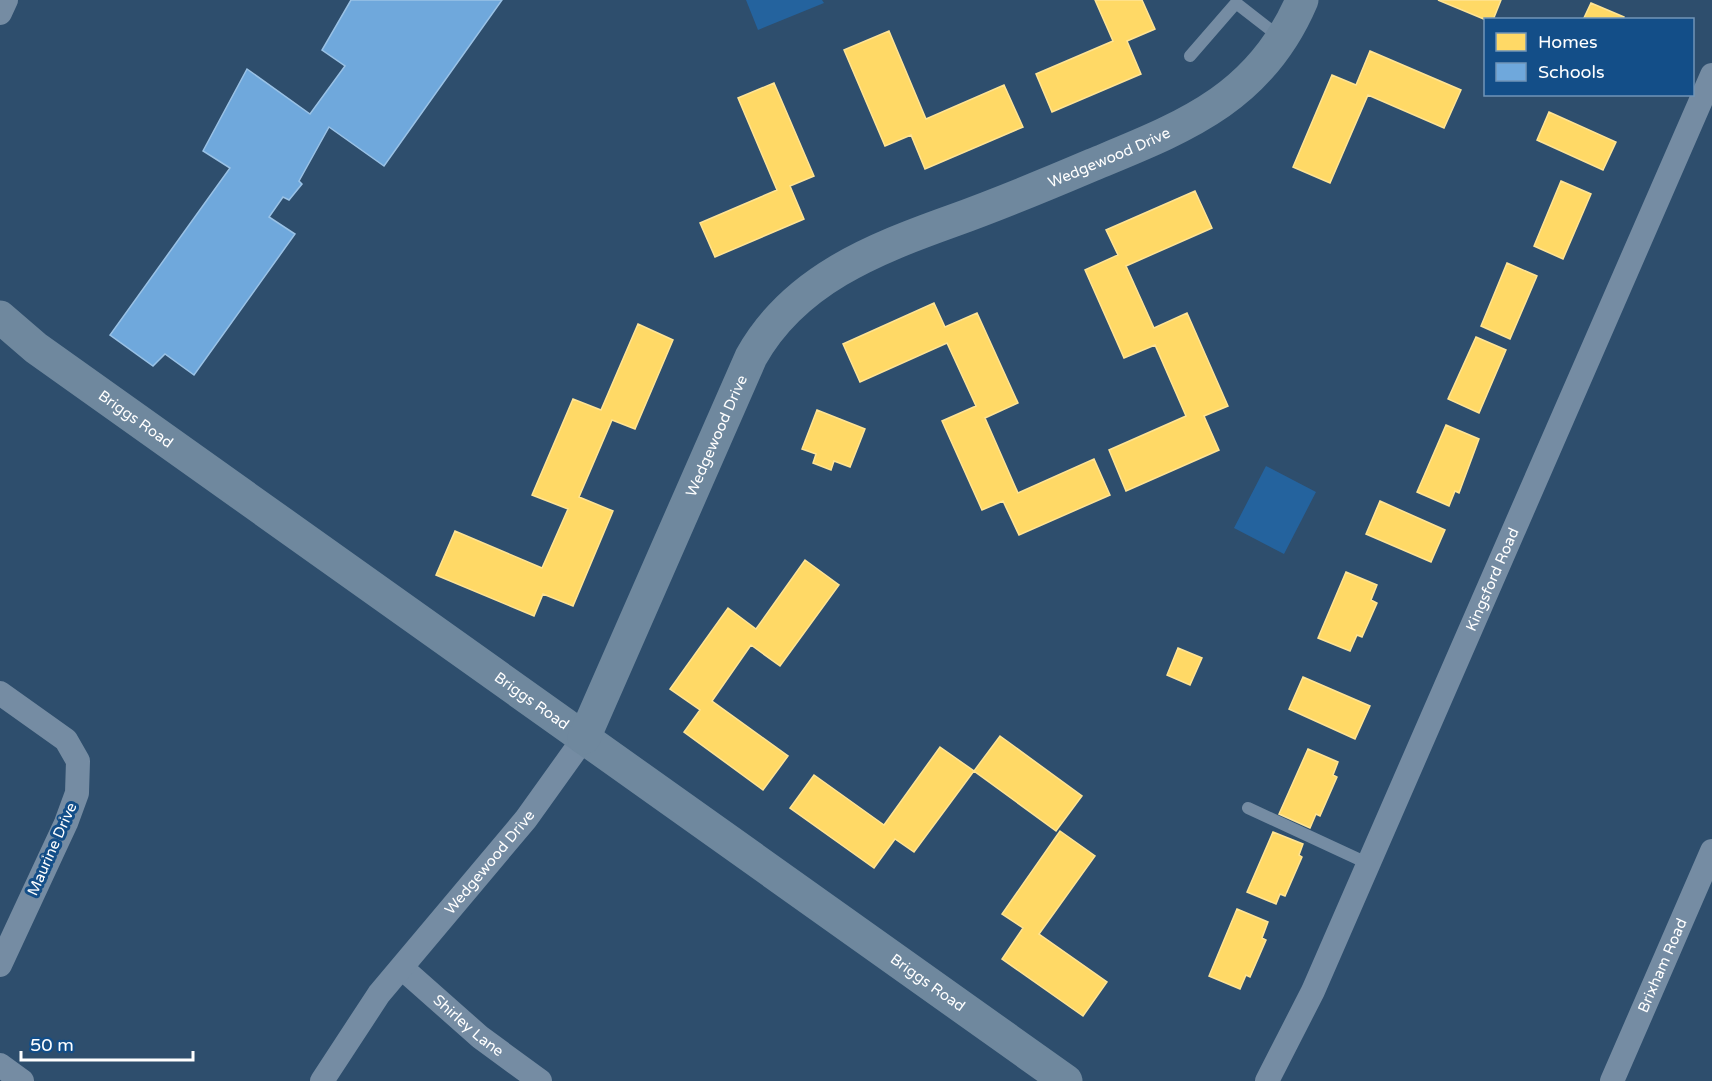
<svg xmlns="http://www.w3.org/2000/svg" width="1712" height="1081" viewBox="0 0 1712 1081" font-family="'Varela Round',sans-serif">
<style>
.green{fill:#24639e}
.homes{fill:#ffd966;stroke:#ffe494;stroke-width:1.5}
.schools{fill:#6fa8dc;stroke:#9ac2e6;stroke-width:1.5}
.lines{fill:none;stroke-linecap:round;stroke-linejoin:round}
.lane{stroke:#758ca3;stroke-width:12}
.street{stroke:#758ca3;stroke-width:24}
.secondary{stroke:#6f889e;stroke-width:33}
.labels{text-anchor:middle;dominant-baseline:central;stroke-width:6;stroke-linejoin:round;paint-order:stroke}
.street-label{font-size:15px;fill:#fff;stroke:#134e88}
</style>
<rect width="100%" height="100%" fill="#2e4e6d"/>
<path class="green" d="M 746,0 L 822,0 L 824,3 L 758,30 Z
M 1266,466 L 1316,492 L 1284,554 L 1234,528 Z"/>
<path class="homes" d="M 1095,0 L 1142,0 L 1155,29 L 1127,41 L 1141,74 L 1052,112 L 1036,74 L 1113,41 Z
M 1438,0 L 1501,0 L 1493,20 L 1486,20 Z
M 1591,3 L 1624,17 L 1623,20 L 1583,20 Z
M 889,31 L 926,119 L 1004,85 L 1023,127 L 925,169 L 911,135 L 885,146 L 844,50 Z
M 1370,51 L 1461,90 L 1444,128 L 1368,95 L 1330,183 L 1293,167 L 1332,75 L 1356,85 Z
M 774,83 L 814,176 L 790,186 L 804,219 L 715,257 L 700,223 L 777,190 L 738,98 Z
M 1549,112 L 1616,142 L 1603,170 L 1537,140 Z
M 1561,181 L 1591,194 L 1563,259 L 1534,246 Z
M 1195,191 L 1212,228 L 1126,266 L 1154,328 L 1187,313 L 1228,406 L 1204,416 L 1219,450 L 1126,491 L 1109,450 L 1186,416 L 1155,345 L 1124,358 L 1085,270 L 1118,255 L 1106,230 Z
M 1507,263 L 1537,276 L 1510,339 L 1481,326 Z
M 934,303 L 945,327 L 977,313 L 1018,403 L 985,418 L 1018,493 L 1094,459 L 1110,495 L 1019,535 L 1003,501 L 982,510 L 942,421 L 976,406 L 947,343 L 860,382 L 843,344 Z
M 638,324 L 673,340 L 635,429 L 612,420 L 579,497 L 613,511 L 573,606 L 543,594 L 534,616 L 436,575 L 455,531 L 542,568 L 568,509 L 532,495 L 573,399 L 601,410 Z
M 1476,337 L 1506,350 L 1479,413 L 1448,399 Z
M 817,410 L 865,429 L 850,467 L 834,461 L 831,470 L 813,463 L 816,454 L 802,449 Z
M 1446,425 L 1479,439 L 1459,493 L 1455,491 L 1449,506 L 1417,492 Z
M 1380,501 L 1445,530 L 1431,562 L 1366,534 Z
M 805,560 L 839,585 L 780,666 L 751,645 L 712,701 L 788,756 L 763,790 L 684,732 L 700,710 L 670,689 L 728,608 L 756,629 Z
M 1346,572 L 1377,585 L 1371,600 L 1377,603 L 1362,637 L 1357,635 L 1350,651 L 1318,638 Z
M 1178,648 L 1202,658 L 1190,685 L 1167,675 Z
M 1303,677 L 1370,706 L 1355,739 L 1289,709 Z
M 1000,736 L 1082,796 L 1056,831 L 974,771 Z
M 940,747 L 974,771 L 914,852 L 895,839 L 874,868 L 790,808 L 814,775 L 884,825 Z
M 1308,749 L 1338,762 L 1333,775 L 1337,777 L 1320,816 L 1316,814 L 1310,828 L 1279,814 Z
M 1060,831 L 1095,856 L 1039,934 L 1107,982 L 1083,1016 L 1002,959 L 1023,928 L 1002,914 Z
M 1273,832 L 1303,844 L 1299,855 L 1302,857 L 1285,896 L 1280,894 L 1276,904 L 1247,892 Z
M 1237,909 L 1268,922 L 1262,938 L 1266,940 L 1250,977 L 1246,975 L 1240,989 L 1209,976 Z"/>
<path class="schools" d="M 351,0 L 502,0 L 384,166 L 329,127 L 299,181 L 302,184 L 289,200 L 283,197 L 269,217 L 295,234 L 194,375 L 165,354 L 153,366 L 110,335 L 230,168 L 203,151 L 247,69 L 310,114 L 345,66 L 322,50 Z"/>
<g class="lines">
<path class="lane" d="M 1190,56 L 1236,3 L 1281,38
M 1248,808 L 1369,864"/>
<g class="street">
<path d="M 0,13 L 6,0"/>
<path d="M 0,693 L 66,740 L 78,761 L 77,793 L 66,823 L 0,965"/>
<path id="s1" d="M 402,968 L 480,1037 L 540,1081"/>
<path d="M 0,1065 L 22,1081"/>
<path id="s2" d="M 322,1081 L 379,994 L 526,819 L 584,738"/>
<path id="s3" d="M 1267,1081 L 1313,991 L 1712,75"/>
<path id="s4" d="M 1612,1081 L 1712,851"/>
</g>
<g class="secondary">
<path id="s5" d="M 0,317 L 36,348 L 1066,1081"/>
<path id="s6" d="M 584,738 L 751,357 C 794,280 874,249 952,221 C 999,204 1045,185 1092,165 C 1184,127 1260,99 1302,0"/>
</g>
</g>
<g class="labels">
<g class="street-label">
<text stroke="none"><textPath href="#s6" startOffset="834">Wedgewood Drive</textPath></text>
<text stroke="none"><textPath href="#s5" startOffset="170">Briggs Road</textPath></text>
<text stroke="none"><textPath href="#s6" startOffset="330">Wedgewood Drive</textPath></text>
<text stroke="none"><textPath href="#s3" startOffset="550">Kingsford Road</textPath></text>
<text stroke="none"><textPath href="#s5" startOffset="656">Briggs Road</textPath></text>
<text transform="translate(52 849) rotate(-66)">Maurine Drive</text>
<text stroke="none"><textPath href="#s2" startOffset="276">Wedgewood Drive</textPath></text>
<text stroke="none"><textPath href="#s4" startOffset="126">Brixham Road</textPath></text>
<text stroke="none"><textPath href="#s5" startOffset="1142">Briggs Road</textPath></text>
<text stroke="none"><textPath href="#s1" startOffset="88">Shirley Lane</textPath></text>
</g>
</g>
<rect x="1484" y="18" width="210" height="78" fill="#134e88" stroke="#7195b8" stroke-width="1.5"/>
<rect x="1496" y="33" width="30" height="18" fill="#ffd966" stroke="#7195b8" stroke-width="1.5"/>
<text x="1538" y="48" font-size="18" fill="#ffffff">Homes</text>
<rect x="1496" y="63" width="30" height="18" fill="#6fa8dc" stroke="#7195b8" stroke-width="1.5"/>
<text x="1538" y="78" font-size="18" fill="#ffffff">Schools</text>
<path d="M21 1051v9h172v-9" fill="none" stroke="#ffffff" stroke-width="3"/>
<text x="30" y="1051" font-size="18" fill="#ffffff" stroke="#134e88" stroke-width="4.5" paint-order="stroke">50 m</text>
</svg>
